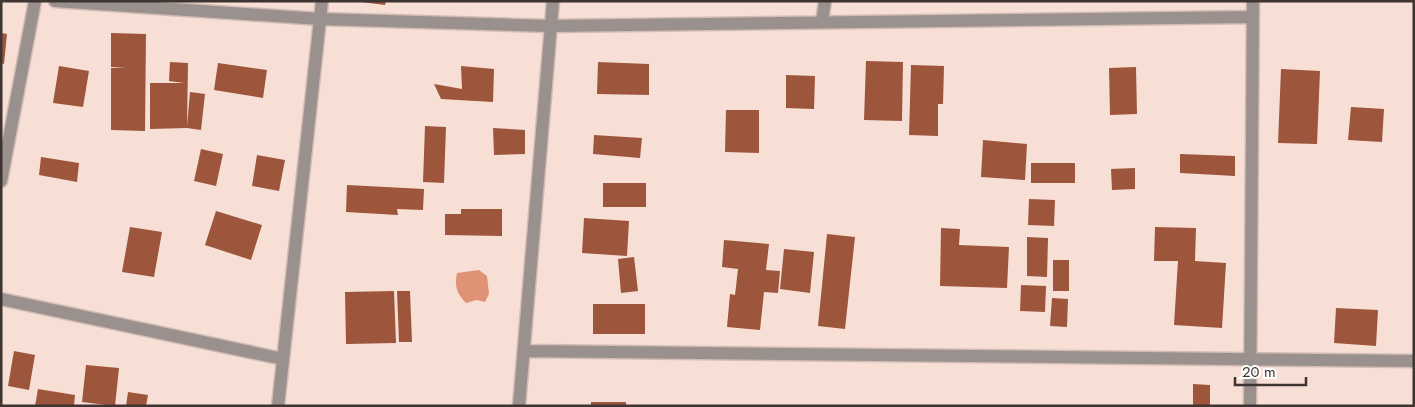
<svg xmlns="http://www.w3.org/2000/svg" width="1415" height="407" viewBox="0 0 1415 407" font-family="Jost,sans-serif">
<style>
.forest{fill:#e09277}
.building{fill:#9d553c}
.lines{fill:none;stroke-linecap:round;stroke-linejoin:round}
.minor-casing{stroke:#d2bdb5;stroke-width:15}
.minor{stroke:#9a908d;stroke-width:12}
</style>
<rect width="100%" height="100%" fill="#f7dfd6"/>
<path class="forest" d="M 479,270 L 487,276 L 489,294 L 485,302 L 477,300 L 466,303 C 457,294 454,286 457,273 Z"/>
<path class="building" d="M 361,1 L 386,1 L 385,5 L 361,2 Z
M 1,33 L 7,34 L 4,64 L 1,63 Z
M 111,33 L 146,34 L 145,131 L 111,130 L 111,68 L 126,68 L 111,67 Z
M 866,61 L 903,62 L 902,121 L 864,120 Z
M 170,62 L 188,63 L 187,126 L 190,92 L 205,94 L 201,130 L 187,128 L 150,129 L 150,83 L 184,83 L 169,81 Z
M 598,62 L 649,64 L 649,95 L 597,94 Z
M 218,63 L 267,70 L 263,98 L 214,90 Z
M 911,65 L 944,66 L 943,104 L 938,104 L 938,136 L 909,135 Z
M 59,66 L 89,71 L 83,107 L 53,103 Z
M 461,66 L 494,69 L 493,102 L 441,99 L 434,84 L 462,89 Z
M 1136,67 L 1137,114 L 1110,115 L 1109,68 Z
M 1281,69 L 1320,71 L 1317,144 L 1278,143 Z
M 786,75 L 815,76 L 814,109 L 786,108 Z
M 1351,107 L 1384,109 L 1382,142 L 1348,140 Z
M 726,110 L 759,110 L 759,153 L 725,152 Z
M 425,126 L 446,127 L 444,183 L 423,182 Z
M 493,128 L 525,130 L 525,154 L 494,155 Z
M 594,135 L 642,138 L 640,158 L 593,154 Z
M 983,140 L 1027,144 L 1025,180 L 981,177 Z
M 201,149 L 223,154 L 216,186 L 194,181 Z
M 1180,154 L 1235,156 L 1235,176 L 1180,173 Z
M 257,155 L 285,160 L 279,191 L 252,186 Z
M 41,157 L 79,163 L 77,182 L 39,175 Z
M 1031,163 L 1075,163 L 1075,183 L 1031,183 Z
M 1135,168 L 1135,189 L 1112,190 L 1111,169 Z
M 603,183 L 646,183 L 646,207 L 603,207 Z
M 347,185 L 424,189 L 423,210 L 397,209 L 398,215 L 346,212 Z
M 1029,199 L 1055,200 L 1054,226 L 1028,225 Z
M 461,209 L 502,209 L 502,236 L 445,235 L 445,214 L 461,214 Z
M 216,211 L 262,225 L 251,260 L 205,245 Z
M 584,218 L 629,221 L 627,256 L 582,253 Z
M 130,227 L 162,232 L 154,277 L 122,272 Z
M 1155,227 L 1196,228 L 1195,261 L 1226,263 L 1222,328 L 1174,325 L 1178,261 L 1154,261 Z
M 941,228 L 960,229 L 959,245 L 1009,247 L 1007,288 L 940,286 Z
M 827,234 L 855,237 L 845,329 L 818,326 Z
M 1027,237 L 1048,238 L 1047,277 L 1027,276 Z
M 724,240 L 769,244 L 766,270 L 780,271 L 778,293 L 764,292 L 760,330 L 727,327 L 730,294 L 735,295 L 738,269 L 722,267 Z
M 784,249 L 814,252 L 810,293 L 780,289 Z
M 634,257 L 638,291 L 621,293 L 618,259 Z
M 1053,260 L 1069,260 L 1069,291 L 1053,291 Z
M 1021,285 L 1046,286 L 1045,312 L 1020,311 Z
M 394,291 L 396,343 L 346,344 L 345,292 Z
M 397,291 L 410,291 L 412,342 L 399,342 Z
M 1052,298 L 1068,299 L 1067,327 L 1050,326 Z
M 593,304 L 645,304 L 645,334 L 593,334 Z
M 1336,308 L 1378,310 L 1376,346 L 1334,343 Z
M 14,351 L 35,355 L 29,390 L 8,386 Z
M 86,365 L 119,368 L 115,406 L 82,402 Z
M 1193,384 L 1210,385 L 1210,406 L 1193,406 Z
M 38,389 L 75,395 L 74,406 L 35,406 Z
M 128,392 L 148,395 L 146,406 L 126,406 Z
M 591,402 L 626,402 L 626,406 L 591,406 Z"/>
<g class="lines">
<g class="minor-casing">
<path id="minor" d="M 55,1 L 320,19 L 550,26 L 1252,17
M 822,22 L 825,1
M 1,181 L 35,1
M 1,299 L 283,359
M 525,351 L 1414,361
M 278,406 L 322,1
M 519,406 L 553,1
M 1250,406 L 1253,1"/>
</g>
<use href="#minor" class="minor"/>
</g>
<rect width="1415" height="407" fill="none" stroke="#3e3431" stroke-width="5"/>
<path d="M1235 377v8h71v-8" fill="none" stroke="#3e3431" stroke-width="2.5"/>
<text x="1242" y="377" font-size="15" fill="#3e3431" stroke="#ffffff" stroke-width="4" paint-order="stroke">20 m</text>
</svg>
